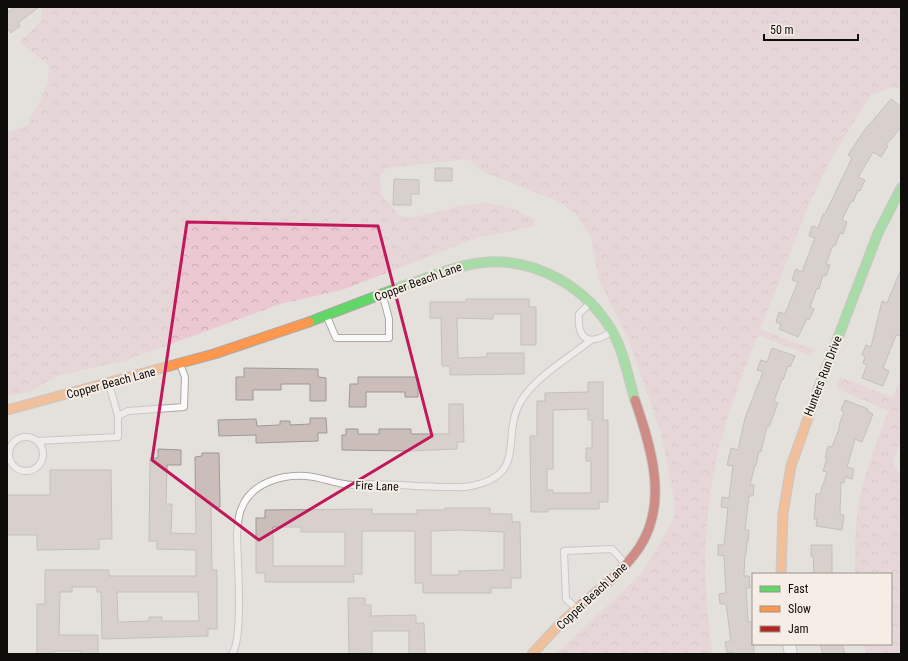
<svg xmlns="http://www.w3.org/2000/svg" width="908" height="661" viewBox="0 0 908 661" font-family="'Roboto Condensed',sans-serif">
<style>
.forest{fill:url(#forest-crowns)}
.building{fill:#cbbdb9;stroke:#9c9997;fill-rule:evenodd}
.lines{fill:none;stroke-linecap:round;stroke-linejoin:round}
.lane-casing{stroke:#aba8a6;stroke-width:8}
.street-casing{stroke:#aba8a6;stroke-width:14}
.fast-casing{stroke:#aba8a6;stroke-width:11}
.slow-casing{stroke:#aba8a6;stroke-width:11}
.jam-casing{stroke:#aba8a6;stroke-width:11}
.lane{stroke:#fbfafa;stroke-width:6}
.street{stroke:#fbfafa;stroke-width:12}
.fast{stroke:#63d668;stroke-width:9}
.slow{stroke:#ff974d;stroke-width:9}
.jam{stroke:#b3261e;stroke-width:9}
.marked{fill:none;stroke:#c2185b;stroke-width:3;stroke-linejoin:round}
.labels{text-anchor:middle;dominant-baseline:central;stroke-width:4;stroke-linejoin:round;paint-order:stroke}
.street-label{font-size:12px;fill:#0f0d0a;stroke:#f5ede6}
</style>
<defs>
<pattern id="forest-crowns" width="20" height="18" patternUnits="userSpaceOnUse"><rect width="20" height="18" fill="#ecc9d2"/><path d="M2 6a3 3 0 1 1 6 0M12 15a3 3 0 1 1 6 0" fill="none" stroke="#c9abb3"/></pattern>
</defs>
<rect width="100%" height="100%" fill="#e4e0dc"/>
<path class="forest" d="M 42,7 L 901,7 L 901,88 L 889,88 L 870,96 L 832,157 L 810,202 L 760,329 L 814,350 L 811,356 L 758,335 C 746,364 735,393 726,423 C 703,498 700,578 713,654 L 556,654 L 641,574 L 674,520 L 675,503 L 661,433 L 629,340 L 599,280 L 591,237 L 576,215 L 558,201 L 481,171 L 469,159 L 386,168 L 380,175 L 381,195 L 399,215 L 411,218 L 464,205 L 488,203 L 514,209 L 534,219 L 534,226 L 476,238 L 342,290 L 280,304 L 127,360 L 56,376 L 30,392 L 7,396 L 7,132 L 29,125 C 30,113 35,113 39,103 C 44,92 50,78 49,66 L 20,42 L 41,21 Z
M 840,377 L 893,398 L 901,377 L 901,441 L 892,462 L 901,476 L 901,654 L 867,654 L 864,644 L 891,644 L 891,574 L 855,574 C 855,548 855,522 860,497 C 867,467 878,440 888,411 L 836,388 Z"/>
<path class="building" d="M 15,7 L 39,7 L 18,23 L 20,26 L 11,33 L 9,30 L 7,31 L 7,9 L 9,12 Z
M 891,99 L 901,107 L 901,127 L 886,145 L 888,146 L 881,157 L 873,152 L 858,177 L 865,180 L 860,191 L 858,190 L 853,202 L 851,201 L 842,220 L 847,222 L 843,234 L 840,233 L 835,246 L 833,245 L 826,264 L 830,265 L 826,276 L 823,275 L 819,289 L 817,288 L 810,307 L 814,309 L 809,320 L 807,319 L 798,337 L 779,329 L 781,324 L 776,322 L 779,312 L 785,314 L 798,282 L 792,280 L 796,269 L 802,272 L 815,238 L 809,236 L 812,226 L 818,228 L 823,214 L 825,214 L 852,158 L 848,155 L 864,131 Z
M 435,168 L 452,168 L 452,181 L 435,181 Z
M 394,179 L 419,180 L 419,194 L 411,194 L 411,205 L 393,205 Z
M 901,269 L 901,336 L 896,335 L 883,368 L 889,371 L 883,386 L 862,378 L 867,365 L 863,363 L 865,357 L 862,355 L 866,345 L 871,347 L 882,301 L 887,303 Z
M 466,299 L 529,299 L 529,307 L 536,307 L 536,345 L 521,345 L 521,314 L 493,314 L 493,319 L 457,318 L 458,358 L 487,357 L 487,353 L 524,353 L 524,374 L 450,375 L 450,366 L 442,366 L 441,318 L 430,318 L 430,302 L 466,302 Z
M 772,348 L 795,356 L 790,367 L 788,366 L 783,380 L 782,379 L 774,401 L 778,403 L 769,427 L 767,426 L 761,452 L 759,451 L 756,465 L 755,465 L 750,485 L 754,485 L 753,496 L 749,496 L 745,530 L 749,530 L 748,542 L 747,542 L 746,555 L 745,555 L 744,576 L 749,576 L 750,588 L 746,588 L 748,622 L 753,622 L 754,654 L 734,654 L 733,652 L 727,653 L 725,642 L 731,641 L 726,604 L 720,604 L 719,594 L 726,593 L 724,556 L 718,555 L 718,545 L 724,545 L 728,508 L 721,507 L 722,497 L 729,498 L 733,466 L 727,465 L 731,448 L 738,450 L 745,418 L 763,372 L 757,370 L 761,360 L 767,362 Z
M 244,368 L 318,369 L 318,377 L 326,378 L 326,401 L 310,401 L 310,384 L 281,384 L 281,390 L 253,390 L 253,400 L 236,400 L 236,377 L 244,377 Z
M 358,377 L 418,377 L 418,397 L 405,397 L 405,392 L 366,392 L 366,407 L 349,407 L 350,384 L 358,384 Z
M 588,382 L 603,382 L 603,420 L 608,420 L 608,502 L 599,502 L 599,509 L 548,509 L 548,512 L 531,512 L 530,436 L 537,436 L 537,401 L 545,401 L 545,393 L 588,392 ZM 588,409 L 588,420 L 592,420 L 592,448 L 586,448 L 586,461 L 591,461 L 591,493 L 553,493 L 553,490 L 547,490 L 547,469 L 553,469 L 553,410 Z
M 845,400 L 868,409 L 867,411 L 873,414 L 862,442 L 855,439 L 847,467 L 854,469 L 852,479 L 845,477 L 844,483 L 841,482 L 840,514 L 844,515 L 842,530 L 816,526 L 817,519 L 814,519 L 816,494 L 820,494 L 827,472 L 823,471 L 827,458 L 825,458 L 828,446 L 832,447 L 840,426 L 839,425 L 844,412 L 841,410 Z
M 449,404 L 463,404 L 464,442 L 457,442 L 457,449 L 410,451 L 342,450 L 342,435 L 346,435 L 346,429 L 358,429 L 358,434 L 379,434 L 379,429 L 411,429 L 411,434 L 449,434 Z
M 310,418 L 326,418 L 327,433 L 318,433 L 318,441 L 256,443 L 256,435 L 219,436 L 218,420 L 256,419 L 257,426 L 280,425 L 280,421 L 290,421 L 290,425 L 310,424 Z
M 158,449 L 181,450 L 181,465 L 167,465 L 166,504 L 172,504 L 171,533 L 196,534 L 195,457 L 202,456 L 202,453 L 219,453 L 220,507 L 211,507 L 212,570 L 217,570 L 217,629 L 208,629 L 208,636 L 102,639 L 101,592 L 97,592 L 97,587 L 72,587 L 72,592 L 60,592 L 59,635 L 98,635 L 98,654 L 81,654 L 81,651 L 54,651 L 54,654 L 37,654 L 37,604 L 45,604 L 45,570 L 109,570 L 109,576 L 196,576 L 196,550 L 157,549 L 157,541 L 149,541 L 150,458 L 158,458 ZM 117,592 L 198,592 L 199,621 L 162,621 L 162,617 L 149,617 L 149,621 L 118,622 Z
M 50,470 L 111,470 L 112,539 L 99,539 L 99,549 L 37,550 L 37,535 L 7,535 L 7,495 L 50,495 Z
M 445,508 L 490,508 L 490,514 L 512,514 L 512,522 L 520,522 L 521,578 L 511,578 L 511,588 L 491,588 L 491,593 L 423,593 L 423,583 L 415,583 L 415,531 L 362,531 L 362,574 L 353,574 L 354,582 L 265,582 L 265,573 L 256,573 L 256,518 L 265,518 L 265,510 L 372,509 L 372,514 L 417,514 L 417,510 L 445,510 ZM 273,527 L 301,527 L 301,532 L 345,532 L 345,566 L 273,566 ZM 460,530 L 504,532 L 504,570 L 459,571 L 459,575 L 431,575 L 431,531 Z
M 811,545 L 832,545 L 832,574 L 814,574 L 813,556 L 811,556 Z
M 348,598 L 365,598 L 365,605 L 371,605 L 371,616 L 416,615 L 416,623 L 424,623 L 425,654 L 409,654 L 409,631 L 372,631 L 372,653 L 349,654 Z
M 820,644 L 842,644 L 845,654 L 823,654 Z"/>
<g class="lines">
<g class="lane-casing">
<path id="lane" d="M 589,304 L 579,314 C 577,341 590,346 611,332
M 327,317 L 336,338 L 389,338 L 389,319 L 383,296
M 109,384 L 118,416 L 128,411 L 184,407 L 185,377 L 180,364
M9 454a17 17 0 1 1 34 0a17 17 0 1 1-34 0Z
M 37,441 L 118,437 L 118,416
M 576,608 L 566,599 L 564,551 L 612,549 L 625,563
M 232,654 C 244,638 237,557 237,534 C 238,525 238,515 242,507 C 252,483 282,474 306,476 C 322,477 337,485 353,485 C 358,486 363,484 368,484 C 395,484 421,487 447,487 C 455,487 463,488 471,486 C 529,475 500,436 521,401 C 535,377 569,358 591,340"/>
</g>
<g class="street-casing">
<path id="street" d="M 789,644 L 791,654"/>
</g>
<g class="fast-casing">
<path id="fast" d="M 309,322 C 342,309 374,297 406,285 C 433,276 459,264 488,262 C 538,259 587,288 612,331 C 624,352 628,377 635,400
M 819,387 L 878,233 L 901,188"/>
</g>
<g class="slow-casing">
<path id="slow" d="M 7,410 L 214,354 L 309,322
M 781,574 L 783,514 L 791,466 L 819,387
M 532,654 L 559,625 L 582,604"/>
</g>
<g class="jam-casing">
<path id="jam" d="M 582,604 C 603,587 624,570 639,548 C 669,503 651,447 635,400"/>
</g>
<use href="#lane" class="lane"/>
<use href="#street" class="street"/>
<use href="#fast" class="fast"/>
<use href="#slow" class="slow"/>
<use href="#jam" class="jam"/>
</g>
<path d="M0 0H908V661H0ZM 187,222 L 378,226 L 432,436 L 259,540 L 152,460 Z" fill="#e4e0dc" fill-opacity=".55" fill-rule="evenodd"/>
<path class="marked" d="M 187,222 L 378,226 L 432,436 L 259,540 L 152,460 Z"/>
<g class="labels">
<g class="street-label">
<text transform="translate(418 282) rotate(-20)">Copper Beach Lane</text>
<text transform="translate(823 376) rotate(-69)">Hunters Run Drive</text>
<text transform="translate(111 383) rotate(-15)">Copper Beach Lane</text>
<text transform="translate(377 486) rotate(2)">Fire Lane</text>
<text transform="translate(592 596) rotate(-43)">Copper Beach Lane</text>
</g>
</g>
<rect width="908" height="661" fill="none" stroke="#0f0d0a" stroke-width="16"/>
<rect x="752" y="573" width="140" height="72" fill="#f5ede6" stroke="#99938e"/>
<rect x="760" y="586" width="20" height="6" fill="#63d668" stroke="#99938e"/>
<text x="788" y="593" font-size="12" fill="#0f0d0a">Fast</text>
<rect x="760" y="606" width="20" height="6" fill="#ff974d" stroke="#99938e"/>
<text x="788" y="613" font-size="12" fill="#0f0d0a">Slow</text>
<rect x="760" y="626" width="20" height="6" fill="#b3261e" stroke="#99938e"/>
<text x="788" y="633" font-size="12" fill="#0f0d0a">Jam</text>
<path d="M764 34v6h94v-6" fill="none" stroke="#0f0d0a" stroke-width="2"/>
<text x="770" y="34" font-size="12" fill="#0f0d0a" stroke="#f5ede6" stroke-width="3" paint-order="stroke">50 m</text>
</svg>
